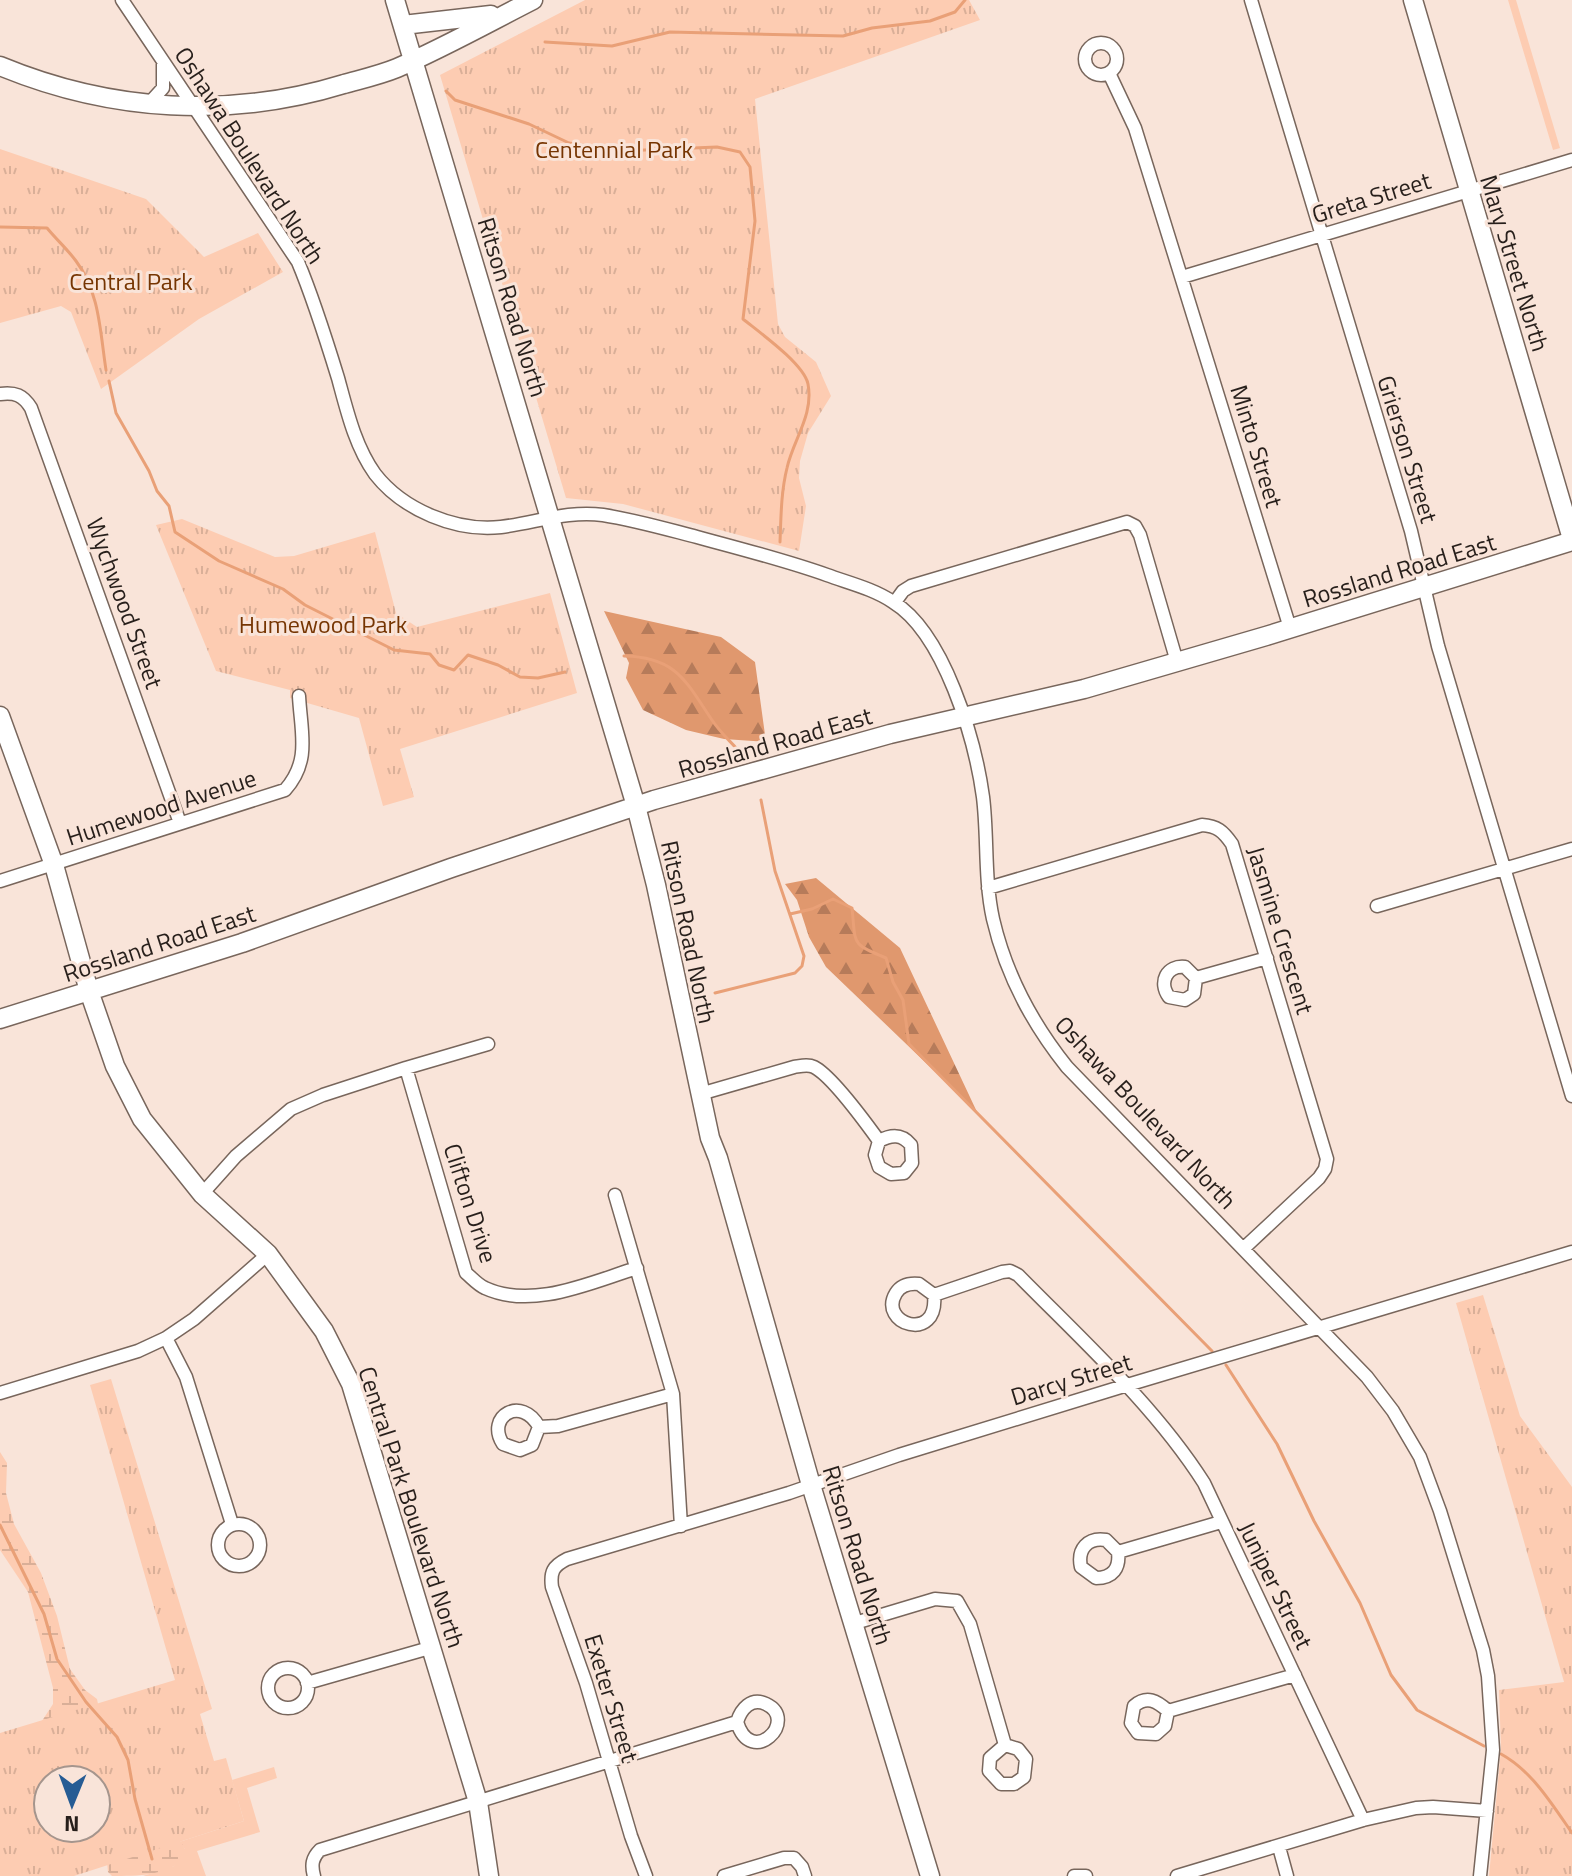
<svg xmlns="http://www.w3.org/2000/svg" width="1572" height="1876" viewBox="0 0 1572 1876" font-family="'Titillium Web',sans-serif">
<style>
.green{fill:#fdccb2}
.forest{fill:url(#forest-firs)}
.wetland{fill:url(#wetland-marsh)}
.park{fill:url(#park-tufts);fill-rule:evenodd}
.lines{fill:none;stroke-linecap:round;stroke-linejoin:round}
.stream{stroke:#e9a077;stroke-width:3}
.street-casing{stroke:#78665c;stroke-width:15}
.secondary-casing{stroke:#78665c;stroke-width:21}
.street{stroke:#fff;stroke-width:12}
.secondary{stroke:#fff;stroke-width:18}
.labels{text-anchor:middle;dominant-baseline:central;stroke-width:6;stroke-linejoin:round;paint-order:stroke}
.park-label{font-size:24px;fill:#763502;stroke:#f9e4d9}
.street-label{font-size:24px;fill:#271f1b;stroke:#f9e4d9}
</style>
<defs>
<pattern id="forest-firs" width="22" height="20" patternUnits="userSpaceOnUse" patternTransform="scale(2)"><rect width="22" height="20" fill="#e0986e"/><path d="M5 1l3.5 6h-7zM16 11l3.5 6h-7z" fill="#b67b5a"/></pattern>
<pattern id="wetland-marsh" width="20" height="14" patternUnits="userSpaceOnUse" patternTransform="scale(2)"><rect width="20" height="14" fill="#fdccb2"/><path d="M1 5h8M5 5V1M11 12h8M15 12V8" fill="none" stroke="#d9af98"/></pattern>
<pattern id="park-tufts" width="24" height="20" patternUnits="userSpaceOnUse" patternTransform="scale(2)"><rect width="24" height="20" fill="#fdccb2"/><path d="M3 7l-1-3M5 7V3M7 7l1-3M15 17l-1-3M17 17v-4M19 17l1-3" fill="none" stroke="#d9af98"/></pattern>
</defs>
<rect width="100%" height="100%" fill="#f9e4d9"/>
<path class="green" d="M 1508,0 L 1516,0 L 1560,148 L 1553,150 Z
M 274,1767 L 277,1778 L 247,1788 L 260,1832 L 197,1851 L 206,1876 L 143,1876 L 174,1866 L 185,1849 L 179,1842 L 244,1821 L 232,1780 Z"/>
<path class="forest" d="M 604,611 L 721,637 L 755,662 L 766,742 L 724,739 L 686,730 L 643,710 L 626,678 L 629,663 Z
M 816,878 L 900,948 L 977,1112 L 826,967 L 809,937 L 797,900 L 785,884 Z"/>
<path class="wetland" d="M 0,1452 L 7,1463 L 6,1493 L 14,1524 L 41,1573 L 57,1616 L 70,1669 L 85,1690 L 97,1699 L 99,1709 L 185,1849 L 186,1857 C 168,1876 137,1876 112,1876 L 108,1872 L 99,1774 L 40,1724 L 53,1704 L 53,1688 L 28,1592 L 0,1550 Z"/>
<path class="park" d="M 585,0 L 969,0 L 980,20 L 755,99 L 778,324 L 785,337 L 816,362 L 831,396 L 808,433 L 800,461 L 799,478 L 806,506 L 799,551 L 623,504 L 566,498 L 440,75 Z
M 0,149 L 146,199 L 204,257 L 258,233 L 283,272 L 199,319 L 101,389 L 71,312 L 61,306 L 0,323 Z
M 182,519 L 275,557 L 294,556 L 375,532 L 396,613 L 417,627 L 550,593 L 577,693 L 400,749 L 414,797 L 383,806 L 359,718 L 290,698 L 290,690 L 216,671 L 156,525 Z
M 1483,1295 L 1520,1416 L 1572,1487 L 1572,1876 L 1489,1876 L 1501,1749 L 1499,1690 L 1564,1682 L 1456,1303 Z
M 111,1379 L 212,1709 L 200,1714 L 214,1761 L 226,1758 L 244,1821 L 74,1876 L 0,1876 L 0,1733 L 175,1680 L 90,1385 ZM 48,1780 L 96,1780 L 96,1828 L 48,1828 Z"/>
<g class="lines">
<path class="stream" d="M 545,42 L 612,46 L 670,32 L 843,36 L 872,28 L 930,21 L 955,12 L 965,0
M 446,91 L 455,100 L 529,124 L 569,143 L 621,151 L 717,147 L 740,152 L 750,167 L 755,221 L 743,319 C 759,332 804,364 808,384 C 814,415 793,440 787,468 C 781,492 781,517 780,542
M 0,227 L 47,228 C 56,239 68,250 76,261 C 100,293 100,332 106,370
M 109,381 L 116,413 L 149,471 L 157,491 L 169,506 L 175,532 L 219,561 L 283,589 L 305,605 L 394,650 L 430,654 L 439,665 L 454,670 L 468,655 L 498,665 L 520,677 L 538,678 L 565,672
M 624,656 C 677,657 686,682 712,720 C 719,731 729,740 737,749
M 790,914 L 812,909 L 833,899 L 852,908 C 856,945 850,943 886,958 L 893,982 L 903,1000 L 909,1044 L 1212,1351
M 715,993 L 795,973 L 802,966 L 804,956 L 775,871 L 761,800
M 1226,1365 L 1277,1444 L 1314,1521 L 1360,1603 L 1391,1675 L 1417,1710 L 1484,1746
M 0,1525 L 44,1614 L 57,1659 L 86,1702 L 117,1737 L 128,1760 L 135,1799 L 152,1859
M 1501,1754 C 1532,1771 1552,1804 1572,1833"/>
<g class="street-casing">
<path id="street" d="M 122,0 L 298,262 C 314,300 326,339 338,378 C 347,411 355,446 375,474 C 403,510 456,532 501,527 C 535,523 568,510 603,515 C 635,520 666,529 697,537 C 741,549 785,560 827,575 C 849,583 874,589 893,602 C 944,633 975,739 983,797 C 988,837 984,878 993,919 C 1006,975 1031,1022 1067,1067 L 1367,1377 L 1393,1411 L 1420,1457 L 1440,1511 L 1483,1650 L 1488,1676 L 1493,1750 L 1480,1876
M 1251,0 L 1411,531 L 1438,646 L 1572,1096
M1085 59a16 16 0 1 1 32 0a16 16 0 1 1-32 0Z
M 1109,73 L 1135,128 L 1290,628
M 147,102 L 153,99 L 163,88 L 163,64
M 1182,277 L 1572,160
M 0,394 C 15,392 23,395 31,408 L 180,823
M 895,602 L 903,591 L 911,586 L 1127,522 L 1135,526 L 1140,535 L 1177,662
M 0,881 L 285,790 C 311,761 301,733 299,696
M 988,888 L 1202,825 C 1217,826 1223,831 1232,844 L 1327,1159 L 1325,1169 L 1319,1178 L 1243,1249
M 1377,906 L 1572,849
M 1196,978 L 1194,994 L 1185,1000 L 1169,997 C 1158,982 1167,965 1185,967 L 1196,978 L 1267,958
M 406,1068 L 466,1273 C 472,1278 478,1285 485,1288 C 533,1310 591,1282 637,1268
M 700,1094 L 794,1067 C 801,1066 808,1064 814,1067 C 832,1076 866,1123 879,1141 L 875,1155 L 879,1167 L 891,1174 L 904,1173 L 912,1163 L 911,1145 C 902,1134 892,1134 879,1141
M 202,1194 L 236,1156 L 291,1109 L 323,1095 L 406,1068 L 488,1044
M 615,1195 L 673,1394 L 681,1526
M 934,1295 C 939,1344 877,1324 896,1293 C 901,1285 909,1283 919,1284 L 934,1295 L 1002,1272 L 1010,1271 L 1018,1275 C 1082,1340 1155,1406 1204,1483 L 1363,1820
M 166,1338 L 186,1377 L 232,1524
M 0,1393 L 138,1351 L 166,1338 L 194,1319 L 268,1254
M 539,1427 L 532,1445 L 520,1450 L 503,1444 C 485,1416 522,1395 539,1427 L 558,1426 L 673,1394
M218 1545a21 21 0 1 1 42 0a21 21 0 1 1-42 0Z
M 1118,1552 C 1120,1568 1113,1578 1096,1578 L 1081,1567 C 1077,1549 1088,1537 1106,1540 L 1118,1552 L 1221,1522
M 855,1623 L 935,1599 L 957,1601 L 970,1624 L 1005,1745 L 1018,1749 L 1026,1759 L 1024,1777 L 1014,1784 L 1001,1784 L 989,1771 L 990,1758 L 1005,1745
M268 1688a20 20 0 1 1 40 0a20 20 0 1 1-40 0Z
M 307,1683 L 433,1647
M 1168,1711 C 1157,1701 1147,1695 1134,1706 L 1131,1723 L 1138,1733 L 1156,1734 L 1165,1726 L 1168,1711 L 1295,1675
M 1279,1847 L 1287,1876
M 314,1876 C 311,1865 312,1858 320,1850 L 737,1722 C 741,1709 751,1697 766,1704 C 800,1720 751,1769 737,1722
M 646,1876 L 631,1836 L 586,1683 L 552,1587 C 550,1572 553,1566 567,1559 L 789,1493 L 899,1455 L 1124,1386 L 1572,1252
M 724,1876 L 784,1858 L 794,1858 L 802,1867 L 805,1876
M 1074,1876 L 1086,1876
M 1177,1876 L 1363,1820 L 1416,1808 L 1433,1807 L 1487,1811"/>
</g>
<g class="secondary-casing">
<path id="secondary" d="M 395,0 L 636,806 L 656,885 L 710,1138 L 718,1158 L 811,1485 L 930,1876
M 1413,0 L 1572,539
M 403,25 L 491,15
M 0,66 C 111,112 230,119 344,84 C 362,79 380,75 397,68 C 443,48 488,23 533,0
M 0,716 L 54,865 L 89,991 L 115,1066 L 142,1119 L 202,1194 L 268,1254 L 324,1331 L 351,1384 L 478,1802 L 489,1876
M 0,1019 L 242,943 L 451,868 L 654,800 L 890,734 L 1084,689 L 1266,636 L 1572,541"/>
</g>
<use href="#street" class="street"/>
<use href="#secondary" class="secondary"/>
</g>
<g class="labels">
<g class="park-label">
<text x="614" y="149">Centennial Park</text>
<text x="131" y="281">Central Park</text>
<text x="323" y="624">Humewood Park</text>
</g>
<g class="street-label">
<text transform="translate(250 155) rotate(57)">Oshawa Boulevard North</text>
<text transform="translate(1371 197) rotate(-17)">Greta Street</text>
<text transform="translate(1515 263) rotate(73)">Mary Street North</text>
<text transform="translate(513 307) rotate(73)">Ritson Road North</text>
<text transform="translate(1257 446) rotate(73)">Minto Street</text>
<text transform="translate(1408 449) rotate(73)">Grierson Street</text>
<text transform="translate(1399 570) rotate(-17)">Rossland Road East</text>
<text transform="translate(125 603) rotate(70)">Wychwood Street</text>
<text transform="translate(775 742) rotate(-16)">Rossland Road East</text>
<text transform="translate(161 807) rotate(-18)">Humewood Avenue</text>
<text transform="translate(1281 930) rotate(73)">Jasmine Crescent</text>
<text transform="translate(689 932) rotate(78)">Ritson Road North</text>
<text transform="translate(159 943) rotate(-18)">Rossland Road East</text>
<text transform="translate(1146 1112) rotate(47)">Oshawa Boulevard North</text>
<text transform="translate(471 1203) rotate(72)">Clifton Drive</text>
<text transform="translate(1071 1379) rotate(-17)">Darcy Street</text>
<text transform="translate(412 1507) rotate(72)">Central Park Boulevard North</text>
<text transform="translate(858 1555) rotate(73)">Ritson Road North</text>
<text transform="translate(1276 1585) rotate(64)">Juniper Street</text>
<text transform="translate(612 1698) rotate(73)">Exeter Street</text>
</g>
</g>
<g transform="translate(72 1804) rotate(181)"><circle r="38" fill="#f9e4d9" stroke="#a5958d" stroke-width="2"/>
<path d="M0-6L14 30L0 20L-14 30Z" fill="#265c94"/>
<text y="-12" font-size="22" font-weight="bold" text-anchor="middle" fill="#271f1b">N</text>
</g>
</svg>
